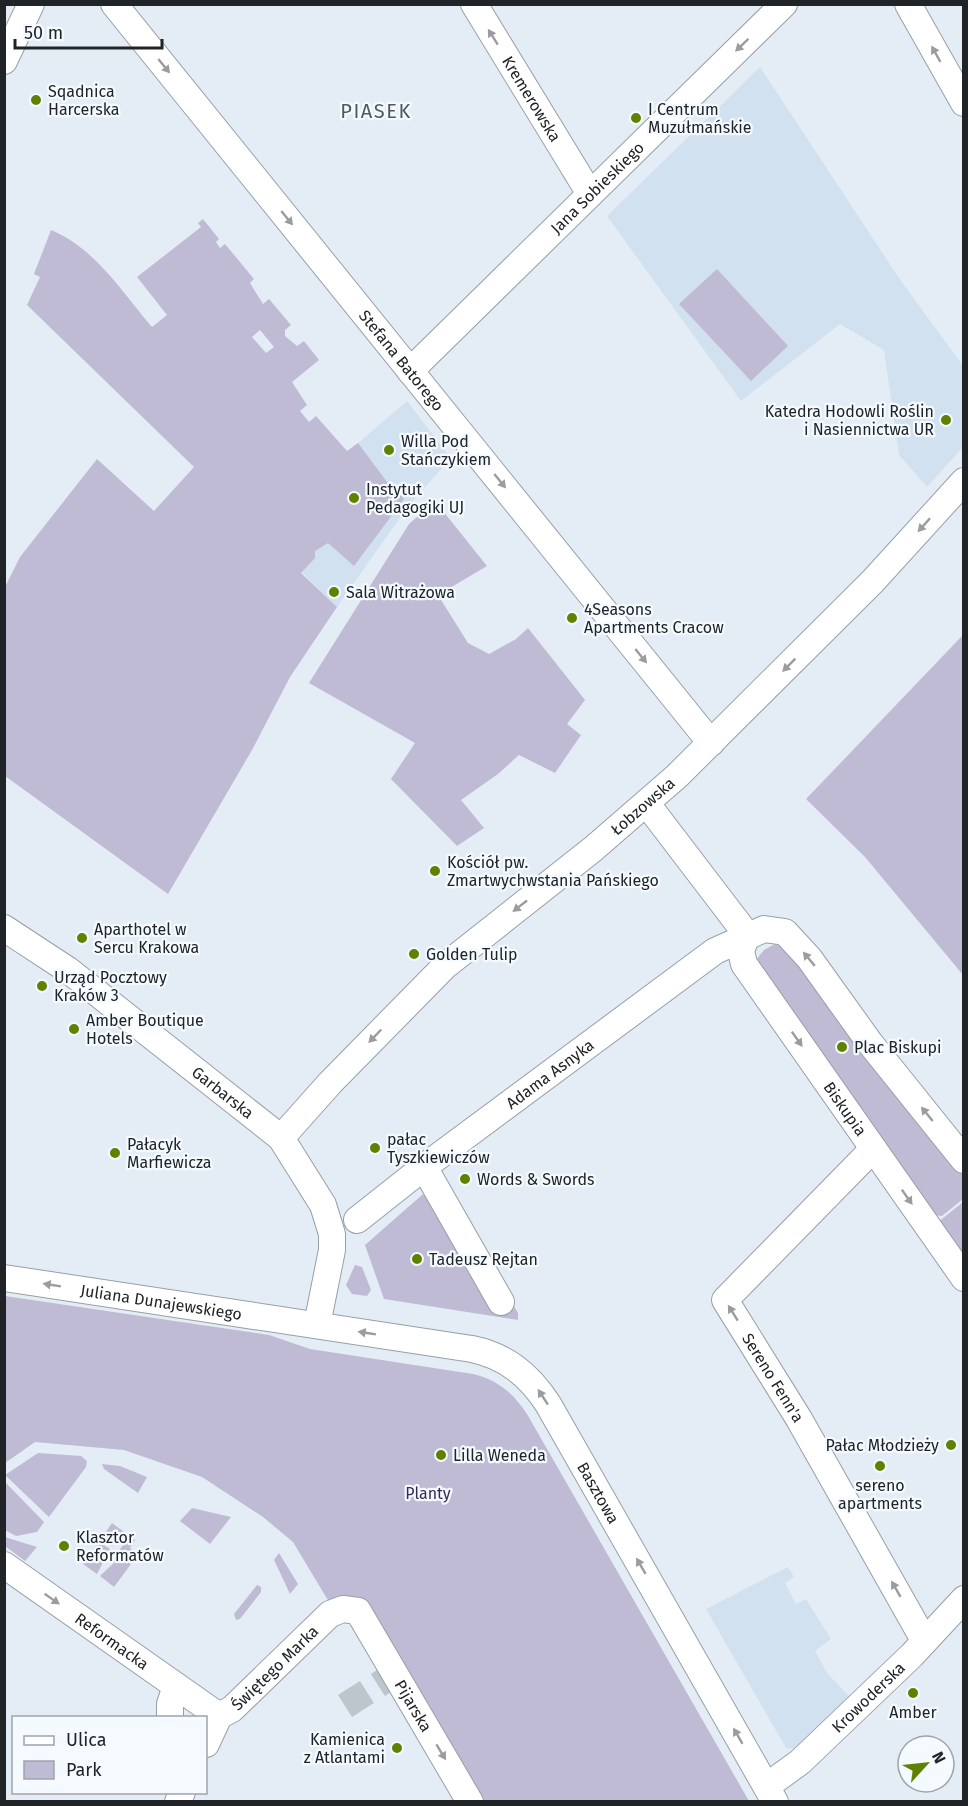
<svg xmlns="http://www.w3.org/2000/svg" width="968" height="1806" viewBox="0 0 968 1806" font-family="'Fira Sans',sans-serif">
<style>
.built{fill:#d2e1ef}
.green{fill:#bfbbd4;fill-rule:evenodd}
.lines{fill:none;stroke-linecap:round;stroke-linejoin:round}
.minor-tunnel{stroke:#bdc5cd;stroke-width:26;stroke-dasharray:26 13;stroke-linecap:butt}
.minor-casing{stroke:#979fa7;stroke-width:28}
.minor{stroke:#fff;stroke-width:26}
.oneway{fill:#9b9c9e}
.poi-dot{fill:#5e8200;stroke:#f4faff;stroke-width:2}
.labels{text-anchor:middle;dominant-baseline:central;stroke-width:4.5;stroke-linejoin:round;paint-order:stroke}
.poi-label{font-size:16px;fill:#202427;stroke:#f4faff;text-anchor:start}
.street-label{font-size:16px;fill:#202427;stroke:#f4faff}
.park-label{font-size:16px;fill:#352b57;stroke:#f4faff}
.quarter-label{font-size:20px;letter-spacing:1.5px;fill:#515960;stroke:#f4faff}
</style>
<rect width="100%" height="100%" fill="#e4edf6"/>
<path class="built" d="M 760,67 L 899,278 L 963,366 L 963,447 L 927,487 L 899,455 L 884,350 L 840,324 L 741,401 L 607,216 Z
M 407,401 L 451,458 L 409,505 L 337,607 L 258,529 Z
M 788,1567 L 794,1577 L 785,1583 L 796,1604 L 806,1599 L 831,1639 L 815,1651 L 827,1673 L 849,1696 L 794,1749 L 786,1748 L 706,1609 Z"/>
<path class="green" d="M 203,219 L 219,239 L 216,242 L 220,248 L 225,244 L 254,279 L 250,283 L 263,304 L 269,299 L 291,325 L 285,330 L 285,336 L 297,346 L 304,341 L 319,360 L 292,382 L 307,405 L 300,411 L 309,422 L 316,416 L 347,451 L 358,443 L 390,486 L 392,485 L 404,499 L 354,566 L 328,543 L 315,551 L 315,558 L 301,573 L 337,607 L 290,677 L 252,750 L 168,894 L 5,776 L 5,587 L 20,557 L 97,459 L 154,511 L 194,467 L 27,305 L 40,277 L 34,274 L 51,230 C 95,248 122,292 152,327 L 167,315 L 137,277 L 201,227 L 198,223 ZM 260,330 L 274,347 L 266,353 L 252,337 Z
M 717,269 L 788,346 L 751,381 L 679,304 Z
M 435,501 L 487,566 L 438,595 L 468,643 L 489,654 L 516,639 L 528,628 L 585,700 L 567,724 L 581,735 L 555,773 L 519,755 L 498,774 L 461,800 L 484,828 L 457,846 L 391,779 L 415,743 L 309,683 L 409,524 Z
M 963,635 L 963,975 L 865,857 L 806,799 Z
M 775,944 L 786,949 L 963,1170 L 963,1199 L 942,1216 L 932,1215 L 756,960 L 764,950 Z
M 423,1194 L 510,1299 L 518,1313 L 518,1320 L 384,1299 L 365,1245 Z
M 963,1202 L 963,1260 L 937,1223 Z
M 355,1265 L 362,1267 L 371,1290 L 367,1296 L 352,1294 L 346,1285 Z
M 5,1296 L 269,1335 L 310,1349 L 473,1374 C 498,1380 513,1393 527,1414 L 749,1801 L 481,1801 L 367,1602 L 329,1602 L 293,1542 L 263,1517 L 202,1477 L 124,1450 L 35,1442 L 5,1463 Z
M 38,1453 L 81,1456 L 87,1461 L 86,1467 L 49,1517 L 5,1475 Z
M 102,1464 L 120,1466 L 147,1477 L 138,1493 L 104,1469 Z
M 5,1482 L 44,1522 L 37,1532 L 16,1536 L 5,1530 Z
M 192,1508 L 231,1517 L 210,1544 L 180,1521 Z
M 112,1523 L 135,1540 L 130,1548 L 138,1555 L 133,1562 L 121,1553 L 120,1549 L 125,1543 L 121,1540 L 112,1546 L 101,1539 Z
M 5,1537 L 37,1547 L 25,1561 L 5,1546 Z
M 99,1542 L 110,1549 L 97,1574 L 83,1564 Z
M 279,1553 L 298,1584 L 290,1594 L 274,1560 Z
M 120,1557 L 131,1564 L 114,1587 L 100,1576 Z
M 257,1585 L 261,1587 L 261,1592 L 240,1619 L 236,1620 L 234,1614 Z"/>
<g class="lines">
<path class="minor-tunnel" d="M 345,1706 L 384,1681"/>
<g class="minor-casing">
<g id="minor">
<path id="s1" d="M 114,4 L 711,743"/>
<path id="s2" d="M 474,4 L 590,194"/>
<path d="M 908,4 L 964,103"/>
<path d="M 4,61 L 31,4"/>
<path id="s3" d="M 410,371 L 784,4"/>
<path d="M 647,804 L 747,935"/>
<path id="s4" d="M 4,928 L 68,970 L 281,1138 L 323,1205 L 332,1234 L 332,1250 L 317,1325"/>
<path id="s5" d="M 747,935 L 741,951 L 744,964 L 964,1278"/>
<path id="s6" d="M 281,1138 L 330,1083 L 445,966 L 593,849 L 677,776 L 873,581 L 964,481"/>
<path id="s7" d="M 873,1149 L 725,1300 L 799,1419 L 924,1640"/>
<path d="M 424,1167 L 501,1302"/>
<path id="s8" d="M 357,1220 L 424,1167 L 715,951 L 764,929 L 785,932 L 809,958 L 870,1043 L 964,1160"/>
<path id="s9" d="M 4,1278 L 472,1349 C 506,1356 529,1375 548,1404 L 775,1802"/>
<path id="s10" d="M 4,1565 L 219,1716"/>
<path d="M 170,1718 L 170,1704 L 176,1686"/>
<path id="s11" d="M 206,1744 L 219,1716 L 232,1709 L 330,1614 L 343,1609 L 358,1611 L 470,1802"/>
<path id="s12" d="M 767,1786 L 800,1762 L 912,1655 L 964,1599"/>
<path d="M 178,1802 L 182,1792"/>
</g>
</g>
<use href="#minor" class="minor"/>
</g>
<defs><path id="oneway-solid" d="M-6-.8H1V-3.2L6.5 0L1 3.2V.8H-6Z" transform="scale(1.5)"/></defs>
<g class="oneway">
<use href="#oneway-solid" transform="translate(493 37) rotate(-122)"/>
<use href="#oneway-solid" transform="translate(742 45) rotate(136)"/>
<use href="#oneway-solid" transform="translate(936 54) rotate(-119)"/>
<use href="#oneway-solid" transform="translate(164 66) rotate(51)"/>
<use href="#oneway-solid" transform="translate(287 218) rotate(51)"/>
<use href="#oneway-solid" transform="translate(500 481) rotate(51)"/>
<use href="#oneway-solid" transform="translate(924 525) rotate(132)"/>
<use href="#oneway-solid" transform="translate(641 656) rotate(51)"/>
<use href="#oneway-solid" transform="translate(789 665) rotate(135)"/>
<use href="#oneway-solid" transform="translate(520 906) rotate(142)"/>
<use href="#oneway-solid" transform="translate(809 959) rotate(-130)"/>
<use href="#oneway-solid" transform="translate(375 1036) rotate(134)"/>
<use href="#oneway-solid" transform="translate(797 1039) rotate(55)"/>
<use href="#oneway-solid" transform="translate(927 1114) rotate(-129)"/>
<use href="#oneway-solid" transform="translate(907 1197) rotate(55)"/>
<use href="#oneway-solid" transform="translate(52 1285) rotate(-171)"/>
<use href="#oneway-solid" transform="translate(733 1313) rotate(-122)"/>
<use href="#oneway-solid" transform="translate(367 1333) rotate(-171)"/>
<use href="#oneway-solid" transform="translate(543 1397) rotate(-123)"/>
<use href="#oneway-solid" transform="translate(641 1566) rotate(-120)"/>
<use href="#oneway-solid" transform="translate(896 1589) rotate(-120)"/>
<use href="#oneway-solid" transform="translate(52 1599) rotate(35)"/>
<use href="#oneway-solid" transform="translate(738 1736) rotate(-120)"/>
<use href="#oneway-solid" transform="translate(441 1752) rotate(59)"/>
</g>
<g class="poi-dot">
<circle cx="36" cy="100" r="6"/>
<circle cx="636" cy="118" r="6"/>
<circle cx="946" cy="420" r="6"/>
<circle cx="389" cy="450" r="6"/>
<circle cx="354" cy="498" r="6"/>
<circle cx="334" cy="592" r="6"/>
<circle cx="572" cy="618" r="6"/>
<circle cx="435" cy="871" r="6"/>
<circle cx="82" cy="938" r="6"/>
<circle cx="414" cy="954" r="6"/>
<circle cx="42" cy="986" r="6"/>
<circle cx="74" cy="1029" r="6"/>
<circle cx="842" cy="1047" r="6"/>
<circle cx="375" cy="1148" r="6"/>
<circle cx="115" cy="1153" r="6"/>
<circle cx="465" cy="1179" r="6"/>
<circle cx="417" cy="1259" r="6"/>
<circle cx="951" cy="1445" r="6"/>
<circle cx="441" cy="1455" r="6"/>
<circle cx="880" cy="1466" r="6"/>
<circle cx="64" cy="1546" r="6"/>
<circle cx="913" cy="1693" r="6"/>
<circle cx="397" cy="1748" r="6"/>
</g>
<g class="labels">
<g class="poi-label">
<text x="48" y="91">Sqadnica<tspan x="48" dy="18">Harcerska</tspan></text>
<text x="648" y="109">I Centrum<tspan x="648" dy="18">Muzułmańskie</tspan></text>
<text x="934" y="411" text-anchor="end">Katedra Hodowli Roślin<tspan x="934" dy="18">i Nasiennictwa UR</tspan></text>
<text x="401" y="441">Willa Pod<tspan x="401" dy="18">Stańczykiem</tspan></text>
<text x="366" y="489">Instytut<tspan x="366" dy="18">Pedagogiki UJ</tspan></text>
<text x="346" y="592">Sala Witrażowa</text>
<text x="584" y="609">4Seasons<tspan x="584" dy="18">Apartments Cracow</tspan></text>
<text x="447" y="862">Kościół pw.<tspan x="447" dy="18">Zmartwychwstania Pańskiego</tspan></text>
<text x="94" y="929">Aparthotel w<tspan x="94" dy="18">Sercu Krakowa</tspan></text>
<text x="426" y="954">Golden Tulip</text>
<text x="54" y="977">Urząd Pocztowy<tspan x="54" dy="18">Kraków 3</tspan></text>
<text x="86" y="1020">Amber Boutique<tspan x="86" dy="18">Hotels</tspan></text>
<text x="854" y="1047">Plac Biskupi</text>
<text x="387" y="1139">pałac<tspan x="387" dy="18">Tyszkiewiczów</tspan></text>
<text x="127" y="1144">Pałacyk<tspan x="127" dy="18">Marfiewicza</tspan></text>
<text x="477" y="1179">Words &amp; Swords</text>
<text x="429" y="1259">Tadeusz Rejtan</text>
<text x="939" y="1445" text-anchor="end">Pałac Młodzieży</text>
<text x="453" y="1455">Lilla Weneda</text>
<text x="880" y="1485" text-anchor="middle">sereno<tspan x="880" dy="18">apartments</tspan></text>
<text x="76" y="1537">Klasztor<tspan x="76" dy="18">Reformatów</tspan></text>
<text x="913" y="1712" text-anchor="middle">Amber</text>
<text x="385" y="1739" text-anchor="end">Kamienica<tspan x="385" dy="18">z Atlantami</tspan></text>
</g>
<g class="street-label">
<text stroke="none"><textPath href="#s2" startOffset="111">Kremerowska</textPath></text>
<text stroke="none"><textPath href="#s3" startOffset="262">Jana Sobieskiego</textPath></text>
<text stroke="none"><textPath href="#s1" startOffset="458">Stefana Batorego</textPath></text>
<text stroke="none"><textPath href="#s6" startOffset="492">Łobzowska</textPath></text>
<text stroke="none"><textPath href="#s8" startOffset="242">Adama Asnyka</textPath></text>
<text stroke="none"><textPath href="#s4" startOffset="274">Garbarska</textPath></text>
<text stroke="none"><textPath href="#s5" startOffset="207">Biskupia</textPath></text>
<text stroke="none"><textPath href="#s9" startOffset="159">Juliana Dunajewskiego</textPath></text>
<text stroke="none"><textPath href="#s7" startOffset="303">Sereno Fenn'a</textPath></text>
<text stroke="none"><textPath href="#s9" startOffset="672">Basztowa</textPath></text>
<text stroke="none"><textPath href="#s10" startOffset="132">Reformacka</textPath></text>
<text stroke="none"><textPath href="#s11" startOffset="105">Świętego Marka</textPath></text>
<text stroke="none"><textPath href="#s12" startOffset="135">Krowoderska</textPath></text>
<text stroke="none"><textPath href="#s11" startOffset="321">Pijarska</textPath></text>
</g>
<g class="park-label">
<text x="428" y="1493">Planty</text>
</g>
<g class="quarter-label">
<text x="376" y="111">PIASEK</text>
</g>
</g>
<rect width="968" height="1806" fill="none" stroke="#202427" stroke-width="12"/>
<rect x="12" y="1716" width="195" height="78" fill="#f4faff" stroke="#9fa4a9" stroke-width="1.5"/>
<rect x="24" y="1736" width="30" height="9" fill="#ffffff" stroke="#9fa4a9" stroke-width="1.5"/>
<text x="66" y="1746" font-size="18" fill="#202427">Ulica</text>
<rect x="24" y="1761" width="30" height="18" fill="#bfbbd4" stroke="#9fa4a9" stroke-width="1.5"/>
<text x="66" y="1776" font-size="18" fill="#202427">Park</text>
<g transform="translate(926 1764) rotate(63)"><circle r="28" fill="#f4faff" stroke="#9fa4a9" stroke-width="1.5"/>
<path d="M0-4.5L10 22L0 15L-10 22Z" fill="#5e8200"/>
<text y="-9" font-size="16" font-weight="bold" text-anchor="middle" fill="#202427">N</text>
</g>
<path d="M15 39v9h147v-9" fill="none" stroke="#202427" stroke-width="3"/>
<text x="24" y="39" font-size="18" fill="#202427" stroke="#f4faff" stroke-width="4.5" paint-order="stroke">50 m</text>
</svg>
